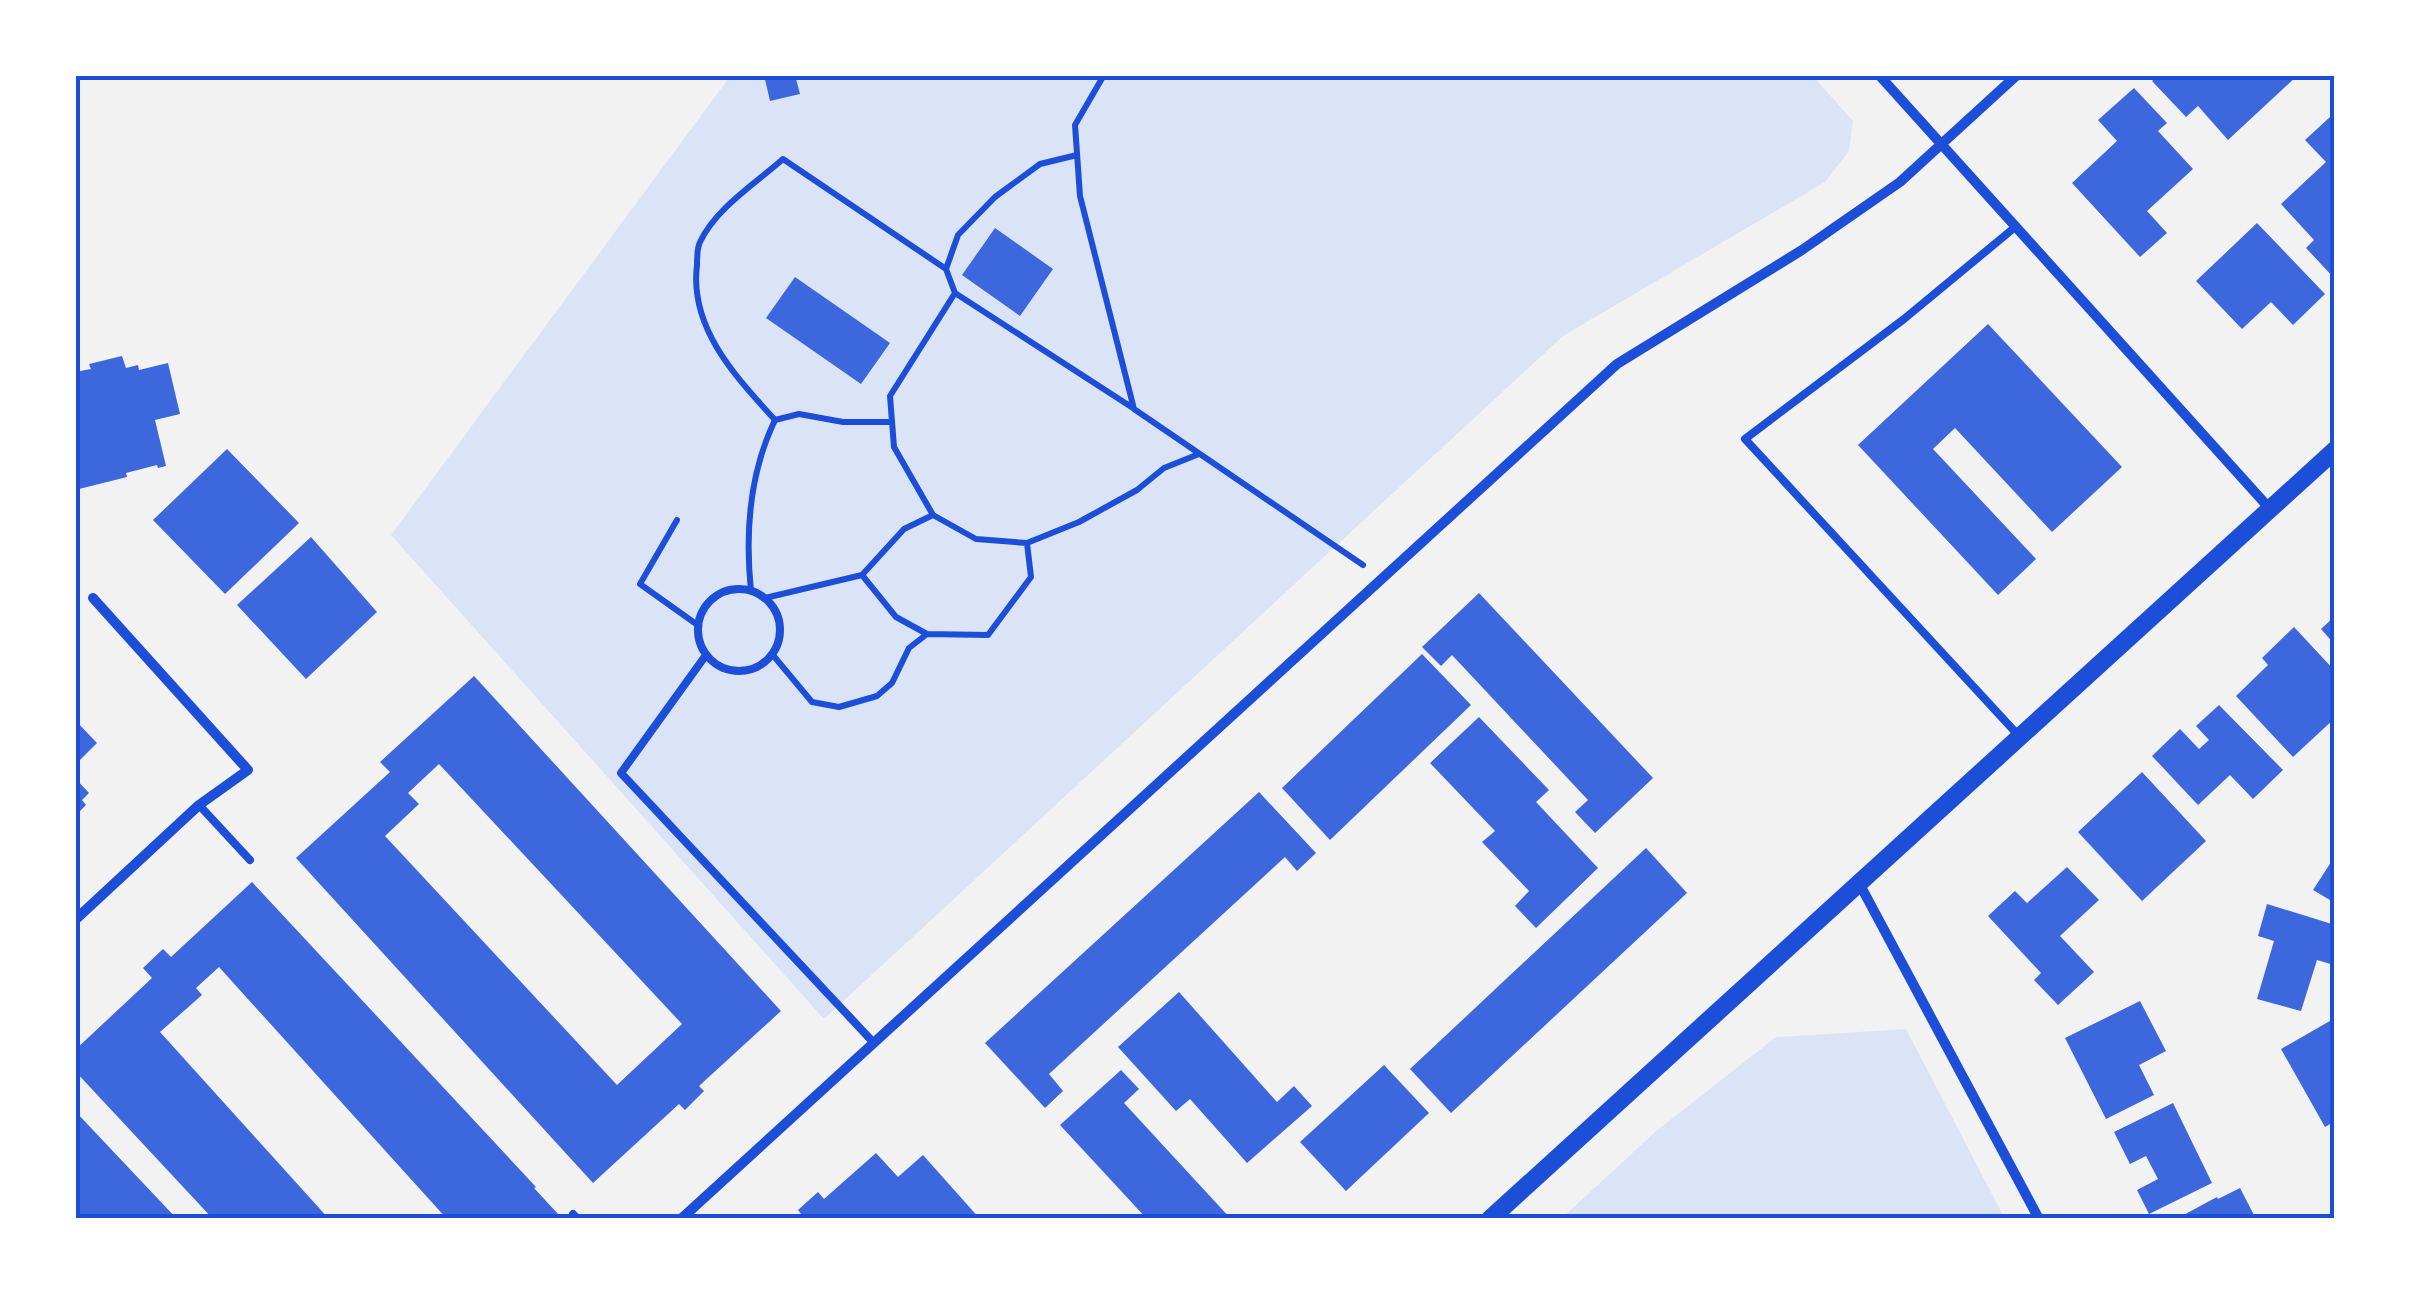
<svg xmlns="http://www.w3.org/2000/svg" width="2410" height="1294" viewBox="0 0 2410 1294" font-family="Montserrat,sans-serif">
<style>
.green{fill:#dbe4f7}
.building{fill:#3d67dc;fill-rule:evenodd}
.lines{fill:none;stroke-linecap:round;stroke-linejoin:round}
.path{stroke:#1d4ed8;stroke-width:6}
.service{stroke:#1d4ed8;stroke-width:8}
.minor{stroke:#1d4ed8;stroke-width:10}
.tertiary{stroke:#1d4ed8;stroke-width:18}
.neatline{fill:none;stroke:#1d4ed8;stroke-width:4}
</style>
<rect width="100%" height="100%" fill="#f2f2f2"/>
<path class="green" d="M 731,75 L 1812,75 L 1853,121 L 1849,151 L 1825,182 L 1563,336 L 824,1019 L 391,535 Z
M 1906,1029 L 2005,1219 L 1561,1219 L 1655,1132 L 1776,1037 Z"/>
<path class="building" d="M 764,75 L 795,75 L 800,94 L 770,101 Z
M 2159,75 L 2201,75 L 2205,79 L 2209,75 L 2298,75 L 2228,140 L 2198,106 L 2186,117 L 2152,81 Z
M 2134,88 L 2167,123 L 2158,131 L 2193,169 L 2147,211 L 2167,233 L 2140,257 L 2072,183 L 2117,141 L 2098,120 Z
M 2330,117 L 2335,122 L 2335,279 L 2306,248 L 2314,240 L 2281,204 L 2326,162 L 2305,140 Z
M 2257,223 L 2325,294 L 2293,325 L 2271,302 L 2242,329 L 2196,281 Z
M 995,228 L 1053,269 L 1020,316 L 962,275 Z
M 795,277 L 890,343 L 861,384 L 766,318 Z
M 1988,324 L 2122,467 L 2052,532 L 1955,428 L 1933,449 L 2036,559 L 1998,595 L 1858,445 Z
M 122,356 L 126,368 L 138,365 L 139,370 L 168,363 L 180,414 L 155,420 L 166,466 L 158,468 L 157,465 L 126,473 L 127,477 L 75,490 L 75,372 L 91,369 L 89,364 Z
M 227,449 L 299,523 L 225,594 L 153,520 Z
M 311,537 L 377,612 L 306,679 L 237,605 Z
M 1479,593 L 1653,778 L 1595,833 L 1575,812 L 1588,800 L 1452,655 L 1441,666 L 1422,647 Z
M 2335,616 L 2335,645 L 2321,629 Z
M 2294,627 L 2335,671 L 2335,718 L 2293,757 L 2236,696 L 2268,665 L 2262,658 Z
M 1422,654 L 1471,705 L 1330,840 L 1282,788 Z
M 474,676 L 781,1011 L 699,1086 L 704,1091 L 685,1110 L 679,1104 L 593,1183 L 296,858 L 390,772 L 380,762 ZM 439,764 L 682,1024 L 617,1085 L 385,836 L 419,804 L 408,793 Z
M 2219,705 L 2283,770 L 2253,799 L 2230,775 L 2198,805 L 2152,756 L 2180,729 L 2199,749 L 2209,740 L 2196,726 Z
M 1479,717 L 1549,790 L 1536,802 L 1598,868 L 1536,928 L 1515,906 L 1529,891 L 1482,842 L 1495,831 L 1430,763 Z
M 75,720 L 97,743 L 75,765 Z
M 2142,772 L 2206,841 L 2142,901 L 2078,832 Z
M 75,778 L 89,793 L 82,800 L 86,805 L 75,816 Z
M 1259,792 L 1316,853 L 1297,871 L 1285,857 L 1049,1074 L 1063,1091 L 1045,1108 L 985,1043 Z
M 1646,848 L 1687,893 L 1451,1113 L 1410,1069 Z
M 2335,856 L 2335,903 L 2313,890 Z
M 2067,867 L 2099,900 L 2060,936 L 2094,972 L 2058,1005 L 2034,980 L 2041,973 L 1988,916 L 2015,891 L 2027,903 Z
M 252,882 L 536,1187 L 534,1188 L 558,1214 L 553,1219 L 447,1219 L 219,967 L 196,988 L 202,995 L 160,1032 L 329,1219 L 213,1219 L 75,1071 L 75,1050 L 152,978 L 143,968 L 163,949 L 171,957 Z
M 2267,904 L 2335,925 L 2334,965 L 2317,960 L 2301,1011 L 2257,999 L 2274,941 L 2258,936 Z
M 1179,992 L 1277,1102 L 1294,1086 L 1312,1106 L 1247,1163 L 1190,1099 L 1176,1111 L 1118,1047 Z
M 2140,1001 L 2166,1051 L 2139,1065 L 2154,1095 L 2106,1119 L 2065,1038 Z
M 2335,1018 L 2335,1121 L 2325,1127 L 2281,1049 Z
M 1384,1065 L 1429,1113 L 1346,1191 L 1300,1142 Z
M 1121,1070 L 1139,1089 L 1124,1103 L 1231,1219 L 1147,1219 L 1060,1125 Z
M 2173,1103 L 2212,1183 L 2149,1214 L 2137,1190 L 2158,1179 L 2146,1156 L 2130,1164 L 2114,1132 Z
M 75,1111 L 177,1219 L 75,1219 Z
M 876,1153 L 898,1177 L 923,1155 L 980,1219 L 805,1219 L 798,1210 L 818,1192 L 824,1199 Z
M 2240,1188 L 2256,1219 L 2176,1219 L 2217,1197 L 2218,1199 Z"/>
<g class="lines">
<path class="path" d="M 1104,75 L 1075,125 L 1080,196 L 1134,409 L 1363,565
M 955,293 L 946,269 L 958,235 L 995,197 L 1040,164 L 1077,155
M 775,420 C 736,377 689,328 697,265 C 697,258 697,248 700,242 C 716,208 756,183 783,159 L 946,269
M 677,520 L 640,584 L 699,626
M 1027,543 L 976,539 L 933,515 L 894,447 L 890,396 L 955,293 L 1133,408
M 862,575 L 904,529 L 933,515
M 751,591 C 745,533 750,472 775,420 L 799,414 L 843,422 L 890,422
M 765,598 L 862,575 L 896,617 L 927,634 L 988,635 L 1031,577 L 1027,543 L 1079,522 L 1137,490 L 1164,468 L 1199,454
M 772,654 L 812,702 L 839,707 L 877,696 L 892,683 L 909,648 L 927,634"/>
<path class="service" d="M 2014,228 L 1904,319 L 1745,439 L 2019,736
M698 630a41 41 0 1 1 82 0a41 41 0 1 1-82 0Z
M 706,655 L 621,773 L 873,1042
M 199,805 L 250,860
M 573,1214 L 578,1219"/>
<path class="minor" d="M 1879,75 L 2271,510
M 1859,883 L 2039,1219
M 75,920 L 199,805 L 248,770 L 93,598
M 681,1219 L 1617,364 L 1802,250 L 1900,182 L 2017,75"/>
<path class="tertiary" d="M 1490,1219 L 2335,450"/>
</g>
<rect width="2410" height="1294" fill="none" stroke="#ffffff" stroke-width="155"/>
<rect x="78" y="78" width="2254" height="1138" class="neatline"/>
</svg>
